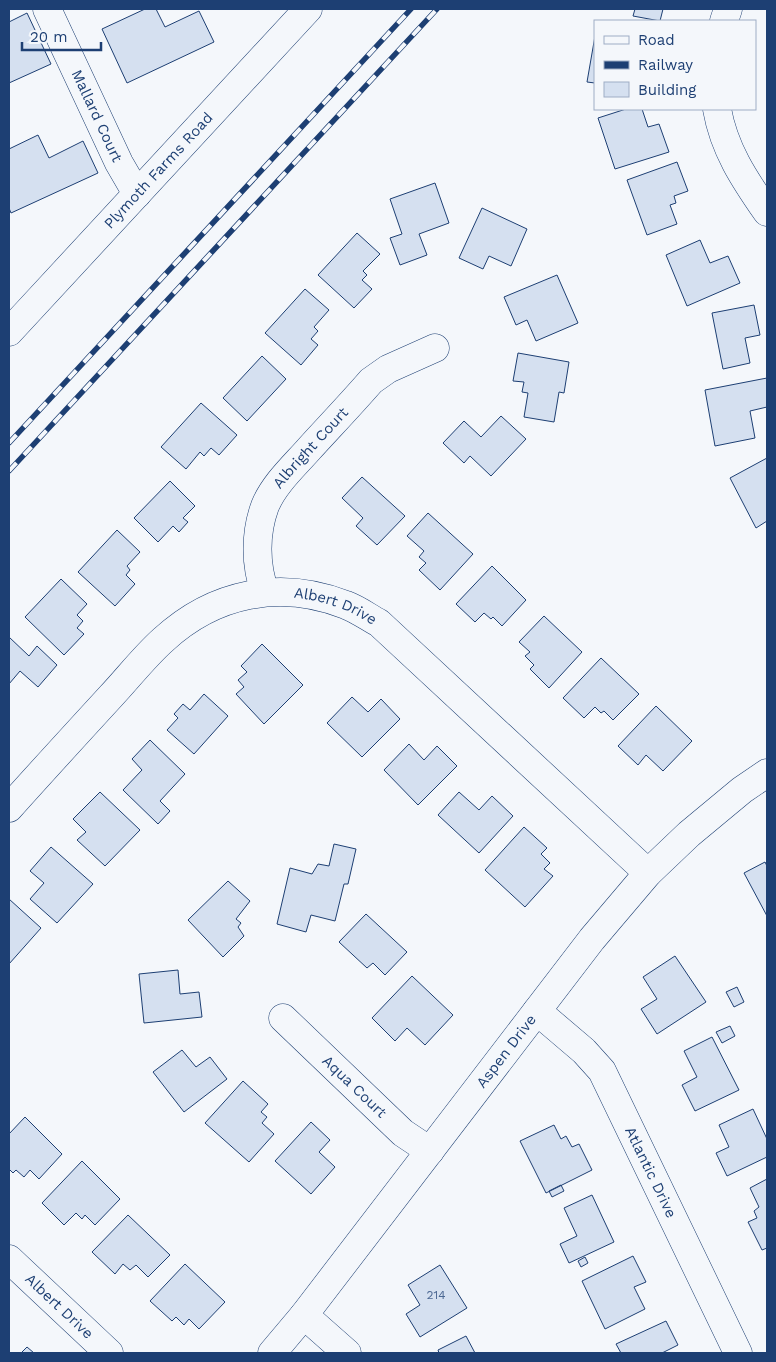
<svg xmlns="http://www.w3.org/2000/svg" width="776" height="1362" viewBox="0 0 776 1362" font-family="'Work Sans',sans-serif">
<style>
.building{fill:#d5e0f0;stroke:#1d3f73}
.lines{fill:none;stroke-linecap:round;stroke-linejoin:round}
.minor-casing{stroke:#1d3f73;stroke-width:29}
.minor{stroke:#f4f7fb;stroke-width:28}
.rail-casing{stroke:#1d3f73;stroke-width:5.5}
.rail{stroke:#f4f7fb;stroke-width:4;stroke-dasharray:11;stroke-linecap:butt}
.labels{text-anchor:middle;dominant-baseline:central;stroke-width:4;stroke-linejoin:round;paint-order:stroke}
.number-label{font-size:12px;fill:#4b6792}
.street-label{font-size:15px;fill:#1d3f73;stroke:#f4f7fb}
</style>
<rect width="100%" height="100%" fill="#f4f7fb"/>
<path class="building" d="M 145,9 L 156,9 L 165,27 L 199,11 L 214,42 L 127,83 L 102,29 Z
M 635,9 L 663,9 L 660,21 L 633,16 Z
M 27,13 L 51,64 L 9,83 L 9,22 Z
M 595,36 L 595,83 L 587,82 Z
M 626,109 L 642,109 L 648,127 L 659,124 L 669,152 L 615,169 L 598,118 Z
M 38,135 L 49,158 L 83,141 L 98,173 L 11,213 L 9,208 L 9,149 Z
M 677,162 L 688,191 L 674,196 L 676,203 L 670,205 L 677,224 L 647,235 L 627,180 Z
M 435,183 L 449,223 L 419,234 L 427,255 L 400,265 L 390,238 L 402,234 L 390,199 Z
M 482,208 L 527,229 L 511,266 L 489,256 L 483,269 L 459,258 Z
M 357,233 L 380,254 L 363,271 L 367,275 L 362,280 L 372,289 L 354,308 L 318,275 Z
M 700,240 L 710,263 L 728,256 L 740,283 L 687,306 L 666,255 Z
M 557,275 L 578,323 L 536,341 L 527,320 L 516,325 L 504,297 Z
M 305,289 L 329,310 L 314,327 L 318,331 L 311,339 L 318,345 L 301,365 L 265,333 Z
M 754,305 L 760,335 L 745,338 L 750,363 L 723,369 L 712,313 Z
M 518,353 L 569,362 L 564,393 L 559,392 L 554,422 L 524,417 L 528,393 L 522,392 L 524,382 L 513,381 Z
M 262,356 L 286,379 L 247,421 L 223,398 Z
M 767,378 L 767,407 L 750,411 L 755,438 L 715,446 L 705,390 Z
M 201,403 L 237,435 L 219,455 L 211,448 L 204,456 L 200,452 L 186,469 L 161,447 Z
M 501,416 L 526,439 L 491,476 L 470,456 L 464,463 L 443,443 L 464,421 L 481,437 Z
M 767,458 L 767,521 L 756,528 L 730,478 Z
M 362,477 L 405,516 L 377,545 L 356,526 L 363,518 L 342,498 Z
M 170,481 L 195,506 L 183,518 L 188,522 L 179,532 L 173,526 L 158,542 L 134,518 Z
M 428,513 L 473,554 L 440,590 L 419,570 L 426,563 L 419,557 L 424,551 L 407,536 Z
M 117,530 L 140,552 L 127,566 L 130,570 L 126,575 L 135,584 L 115,606 L 78,572 Z
M 492,566 L 526,600 L 502,626 L 493,617 L 491,619 L 484,613 L 475,622 L 456,604 Z
M 61,579 L 87,604 L 77,615 L 83,621 L 77,628 L 84,634 L 64,655 L 25,617 Z
M 544,616 L 582,652 L 549,688 L 530,669 L 534,665 L 525,656 L 530,652 L 519,642 Z
M 9,637 L 29,656 L 37,646 L 57,665 L 38,687 L 20,671 L 9,684 Z
M 262,644 L 303,685 L 264,724 L 236,694 L 244,687 L 238,680 L 247,672 L 241,666 Z
M 601,658 L 639,694 L 613,720 L 604,711 L 601,713 L 595,707 L 584,718 L 563,698 Z
M 204,694 L 228,716 L 194,754 L 167,730 L 178,718 L 174,714 L 183,704 L 190,710 Z
M 352,697 L 368,712 L 381,699 L 400,719 L 362,757 L 327,723 Z
M 656,706 L 692,741 L 663,771 L 646,755 L 638,765 L 618,746 Z
M 150,740 L 185,774 L 160,801 L 170,811 L 158,824 L 123,790 L 142,770 L 132,759 Z
M 409,744 L 424,760 L 437,746 L 457,766 L 418,805 L 384,770 Z
M 100,792 L 140,830 L 105,866 L 77,840 L 86,832 L 73,819 Z
M 459,792 L 479,810 L 492,796 L 513,816 L 479,853 L 438,815 Z
M 524,827 L 547,848 L 541,854 L 550,863 L 544,869 L 553,876 L 525,907 L 485,870 Z
M 334,844 L 356,849 L 348,884 L 344,884 L 335,921 L 311,915 L 306,932 L 277,924 L 290,868 L 312,874 L 318,864 L 329,866 Z
M 51,847 L 93,884 L 57,923 L 30,899 L 44,883 L 30,871 Z
M 765,862 L 767,866 L 767,916 L 744,873 Z
M 228,881 L 250,901 L 236,919 L 241,923 L 238,927 L 244,936 L 223,957 L 188,920 Z
M 9,899 L 41,928 L 9,964 Z
M 366,914 L 407,952 L 385,975 L 373,963 L 367,968 L 339,942 Z
M 675,956 L 706,1002 L 657,1034 L 641,1009 L 657,999 L 643,977 Z
M 178,970 L 180,994 L 199,992 L 202,1017 L 144,1023 L 139,974 Z
M 412,976 L 453,1015 L 425,1045 L 407,1028 L 395,1041 L 372,1018 Z
M 737,987 L 744,1002 L 734,1007 L 726,992 Z
M 730,1026 L 735,1036 L 722,1043 L 716,1032 Z
M 712,1037 L 739,1090 L 695,1111 L 682,1085 L 697,1077 L 684,1051 Z
M 182,1050 L 196,1067 L 210,1057 L 227,1079 L 184,1112 L 153,1072 Z
M 243,1081 L 268,1104 L 261,1112 L 267,1117 L 262,1123 L 274,1134 L 249,1162 L 205,1123 Z
M 753,1109 L 767,1139 L 767,1157 L 727,1176 L 716,1153 L 729,1147 L 719,1125 Z
M 25,1117 L 62,1154 L 39,1179 L 30,1170 L 24,1177 L 16,1170 L 13,1173 L 9,1169 L 9,1134 Z
M 311,1122 L 330,1140 L 319,1152 L 335,1167 L 311,1194 L 275,1161 Z
M 554,1125 L 561,1139 L 566,1136 L 572,1147 L 579,1144 L 592,1170 L 546,1193 L 520,1141 Z
M 82,1161 L 120,1199 L 95,1225 L 85,1215 L 82,1219 L 76,1213 L 64,1225 L 42,1203 Z
M 767,1179 L 767,1248 L 762,1250 L 748,1222 L 757,1218 L 754,1211 L 759,1207 L 750,1188 Z
M 561,1185 L 564,1191 L 552,1197 L 549,1191 Z
M 592,1195 L 614,1242 L 569,1263 L 560,1244 L 577,1236 L 564,1208 Z
M 128,1215 L 170,1255 L 148,1277 L 136,1265 L 130,1270 L 123,1264 L 115,1274 L 92,1252 Z
M 633,1256 L 646,1282 L 634,1287 L 645,1309 L 605,1329 L 582,1281 Z
M 585,1257 L 588,1263 L 581,1267 L 578,1261 Z
M 185,1264 L 225,1302 L 199,1329 L 189,1319 L 184,1325 L 176,1317 L 172,1321 L 150,1301 Z
M 440,1265 L 467,1308 L 420,1337 L 406,1314 L 420,1305 L 408,1285 Z
M 666,1321 L 678,1345 L 662,1353 L 621,1353 L 616,1344 Z
M 466,1336 L 475,1353 L 439,1353 L 438,1350 Z
M 27,1347 L 34,1353 L 21,1353 Z"/>
<g class="lines">
<g class="minor-casing">
<g id="minor">
<path id="s1" d="M 47,9 L 119,163 L 137,194"/>
<path d="M 724,21 L 728,9"/>
<path d="M 717,109 C 724,149 744,179 767,212"/>
<path id="s2" d="M 9,332 L 308,9"/>
<path id="s3" d="M 265,592 C 255,565 255,533 265,506 C 274,484 294,466 309,449 C 330,426 351,404 371,381 L 388,369 L 435,348"/>
<path id="s4" d="M 9,808 C 43,770 77,733 111,696 C 128,678 144,657 163,640 C 214,593 280,579 346,605 C 357,609 368,617 379,623 L 648,873"/>
<path id="s5" d="M 537,1011 L 584,1051 L 602,1071 L 738,1353"/>
<path id="s6" d="M 283,1018 L 403,1133 L 430,1151"/>
<path id="s7" d="M 9,1259 L 109,1353"/>
<path d="M 304,1315 L 347,1353"/>
<path id="s8" d="M 272,1353 L 304,1315 L 592,939 L 648,873 L 689,834 L 742,790 L 767,773"/>
</g>
</g>
<use href="#minor" class="minor"/>
<g class="rail-casing">
<path id="rail" d="M 9,443 L 411,9
M 9,471 L 437,9"/>
</g>
<use href="#rail" class="rail"/>
</g>
<g class="labels">
<g class="number-label">
<text x="436" y="1295">214</text>
</g>
<g class="street-label">
<text stroke="none"><textPath href="#s1" startOffset="118">Mallard Court</textPath></text>
<text stroke="none"><textPath href="#s2" startOffset="220">Plymoth Farms Road</textPath></text>
<text stroke="none"><textPath href="#s3" startOffset="162">Albright Court</textPath></text>
<text stroke="none"><textPath href="#s4" startOffset="415">Albert Drive</textPath></text>
<text stroke="none"><textPath href="#s8" startOffset="382">Aspen Drive</textPath></text>
<text stroke="none"><textPath href="#s6" startOffset="99">Aqua Court</textPath></text>
<text stroke="none"><textPath href="#s5" startOffset="201">Atlantic Drive</textPath></text>
<text stroke="none"><textPath href="#s7" startOffset="69">Albert Drive</textPath></text>
</g>
</g>
<rect width="776" height="1362" fill="none" stroke="#1d3f73" stroke-width="20"/>
<rect x="594" y="20" width="162" height="90" fill="#f4f7fb" stroke="#9eadc5"/>
<rect x="604" y="36" width="25" height="8" fill="#f4f7fb" stroke="#9eadc5"/>
<text x="638" y="45" font-size="15" fill="#1d3f73">Road</text>
<rect x="604" y="61" width="25" height="8" fill="#1d3f73" stroke="#9eadc5"/>
<text x="638" y="70" font-size="15" fill="#1d3f73">Railway</text>
<rect x="604" y="82" width="25" height="15" fill="#d5e0f0" stroke="#9eadc5"/>
<text x="638" y="95" font-size="15" fill="#1d3f73">Building</text>
<path d="M22 42v8h79v-8" fill="none" stroke="#1d3f73" stroke-width="2.5"/>
<text x="30" y="42" font-size="15" fill="#1d3f73" stroke="#f4f7fb" stroke-width="4" paint-order="stroke">20 m</text>
</svg>
